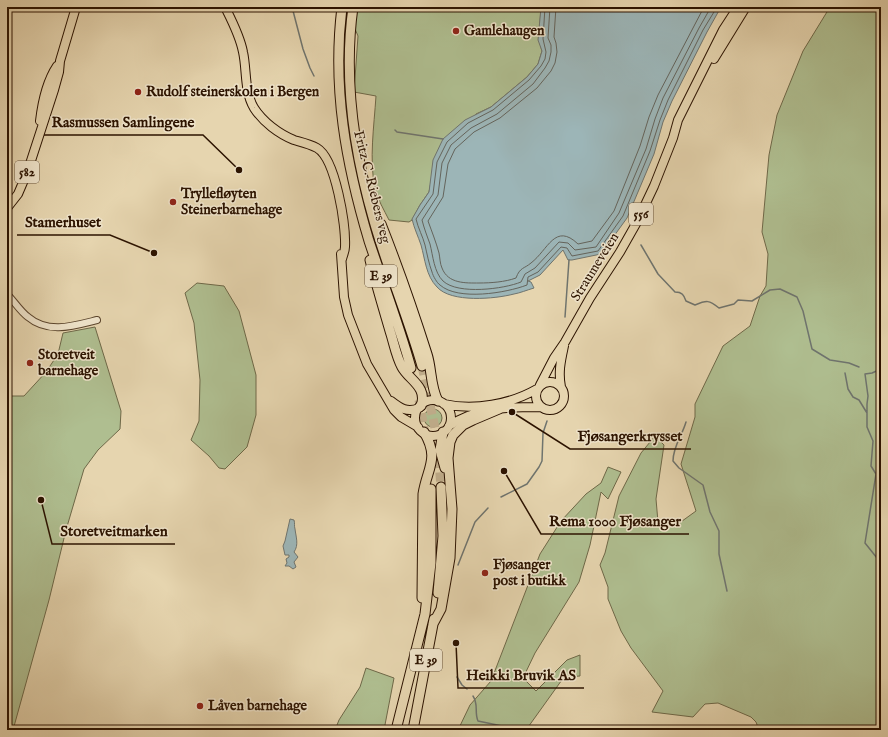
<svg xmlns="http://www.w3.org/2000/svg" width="888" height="737" viewBox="0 0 888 737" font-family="'IM FELL English',serif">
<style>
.green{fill:#afbe90;stroke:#6e6848}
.water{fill:#9cb5b7;stroke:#6f746e}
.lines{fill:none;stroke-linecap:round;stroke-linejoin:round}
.shore{stroke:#64645c;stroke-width:1}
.stream{stroke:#6f746e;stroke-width:1.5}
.highway-tunnel{stroke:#c1ae8c;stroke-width:9;stroke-dasharray:9 4.5;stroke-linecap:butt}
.minor-casing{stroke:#5a442c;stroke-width:8}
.major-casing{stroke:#2c1300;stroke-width:10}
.highway-casing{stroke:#2c1300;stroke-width:11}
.minor{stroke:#efe4cb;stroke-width:6}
.major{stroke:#e6d5af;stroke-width:8}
.highway{stroke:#e6d5af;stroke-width:9}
.poi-dot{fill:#8f2418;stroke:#efe4cb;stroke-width:1.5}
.labels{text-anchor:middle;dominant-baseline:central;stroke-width:3;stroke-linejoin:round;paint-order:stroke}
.shield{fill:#efe4cb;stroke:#66523d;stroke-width:1}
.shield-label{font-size:13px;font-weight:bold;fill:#2c1300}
.poi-label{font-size:14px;font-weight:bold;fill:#2c1300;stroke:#efe4cb;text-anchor:start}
.street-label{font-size:14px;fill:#2c1300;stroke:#efe4cb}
.leader{fill:none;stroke:#2c1300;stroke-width:1.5}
.callout-dot{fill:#2c1300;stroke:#efe4cb;stroke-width:1.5}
.callout-label{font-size:15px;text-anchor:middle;font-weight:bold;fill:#2c1300;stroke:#efe4cb;stroke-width:3;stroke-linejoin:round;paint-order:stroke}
</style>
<rect width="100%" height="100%" fill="#e6d5af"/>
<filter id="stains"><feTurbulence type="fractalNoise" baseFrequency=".005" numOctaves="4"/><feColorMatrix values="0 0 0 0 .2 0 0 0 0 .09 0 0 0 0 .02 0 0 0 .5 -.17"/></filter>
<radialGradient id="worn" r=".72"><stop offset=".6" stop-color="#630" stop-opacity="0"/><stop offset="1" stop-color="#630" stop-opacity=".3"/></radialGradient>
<path class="green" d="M 355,7 L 541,7 L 539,40 L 542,51 L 538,64 L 527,77 L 491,107 L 476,114 L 431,182 L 429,192 L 420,205 L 412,220 L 409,222 L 389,220 C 384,210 378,200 375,189 C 369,159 374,127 376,96 L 354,92 L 358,36 L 353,24 Z
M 830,7 L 881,7 L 881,730 L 759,730 L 756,722 L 751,717 L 718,703 L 705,704 L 693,717 L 652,712 L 663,691 L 631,648 L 621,631 L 608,599 L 608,587 L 600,565 L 605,553 L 619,496 L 641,453 L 655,436 L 664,445 L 656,499 L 658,522 L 678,524 L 696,511 L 681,464 L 695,417 L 695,404 L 723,346 L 750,326 L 760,296 L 766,286 L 768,254 L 762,232 L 769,155 L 777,115 L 803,51 Z
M 197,283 L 224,286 L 239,311 L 256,375 L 256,415 L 247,447 L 225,469 L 219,468 L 209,456 L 191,440 L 199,421 L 200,380 L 194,323 L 185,293 Z
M 95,327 L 121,411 L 120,429 L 98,450 L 84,469 L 66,530 L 49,600 L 13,730 L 7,730 L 7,396 L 24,396 L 46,372 L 58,354 L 63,333 Z
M424 418a9 9 0 1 1 18 0a9 9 0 1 1-18 0Z
M 608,467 L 621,472 L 608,499 L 601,492 L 590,545 L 579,582 L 535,653 L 523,678 L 536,691 L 567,660 L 580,655 L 580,676 L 564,677 L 526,730 L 458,730 L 470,705 L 491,681 L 540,554 L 561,521 L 586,494 L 601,483 Z
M 366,668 L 394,678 L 384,730 L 335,730 L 339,720 L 360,687 Z"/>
<path class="water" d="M 541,7 L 721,7 L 707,32 L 672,101 L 663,122 L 654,154 L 627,218 L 601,254 L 572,260 L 568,260 L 563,250 L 540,275 L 528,281 L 531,282 L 534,288 C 527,290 520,293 514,294 C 495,299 451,303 437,287 C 426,276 425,259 421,245 C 418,236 414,228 412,219 L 420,205 L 429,192 L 433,160 L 443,139 L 465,120 L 491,107 L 527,77 L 538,64 L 542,51 L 538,40 Z
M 290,519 L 294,520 C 295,523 294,526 295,529 C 296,537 299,545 294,552 L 298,557 L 294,562 L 296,567 L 293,569 L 289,566 L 285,566 L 287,563 L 286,559 L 289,557 L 289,555 L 285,555 L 283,546 L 285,541 Z"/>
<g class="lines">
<path class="shore" d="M 545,7 L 543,39 L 546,52 L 545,59 L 541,66 L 529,80 L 493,110 L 468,123 L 447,142 L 437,162 L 433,194 L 416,219 C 418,228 423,237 425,245 C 427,254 429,264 432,272 C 433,276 437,283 440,285 C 458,301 506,293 527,285 L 528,277 L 538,272 L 561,247 L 567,248 L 572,256 L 598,251 L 623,216 L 650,151 L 660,120 L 668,100 L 703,30 L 717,7
M 550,7 L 548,38 L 551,45 L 551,52 L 549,61 L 545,68 L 533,84 L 497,114 L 471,128 L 451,145 L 442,163 L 438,195 L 422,220 C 424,228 427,236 430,244 C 433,256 434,272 443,281 C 458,295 504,289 521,282 L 525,274 L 535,268 L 559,242 L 568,243 L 575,250 L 596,247 L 619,213 L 646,149 L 655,119 L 663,98 L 699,28 L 711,7
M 556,7 L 554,37 L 556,43 L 557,52 L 555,63 L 551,71 L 537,88 L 500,118 L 474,132 L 455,149 L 448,164 L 443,197 L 428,221 C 432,232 436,242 439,253 C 440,258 440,264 442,268 C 448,284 466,283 479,283 C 491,283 505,282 516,278 C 520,267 524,269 531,263 C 548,250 555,222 578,244 L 592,241 L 614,211 L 640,146 L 649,117 L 658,95 L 704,7"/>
<path class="stream" d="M 292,7 L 303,49 L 310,68 L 314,76
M 395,130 L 397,132 L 443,139
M 641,245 L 658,274 L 675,292 C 682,292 684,295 686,301 L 695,305 C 707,300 709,300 719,308 L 734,304 L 738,300 L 752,301 L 770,290 L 780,289 L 797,297 L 803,311 L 812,349 L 830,360 L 849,363 L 859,367
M 565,317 L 569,260
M 881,369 L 872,373 L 865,374 L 868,396 L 867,404 L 867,427 L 873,441 L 871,466 L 876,474 L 865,543 L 881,563
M 845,373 L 848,389 L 853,397 L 859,400 L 867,413
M 686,422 C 682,436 673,446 673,461 L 679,468 L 703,485 L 710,512 L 719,531 L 719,554 L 727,591
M 501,497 L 527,484 L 539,467 L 542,461 L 543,433 L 547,421
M 458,565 L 475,522 L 488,508
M 457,677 L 462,685 L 467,689
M 473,696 C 479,705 474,712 478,721 L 502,726 L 506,730"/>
<path class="highway-tunnel" d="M 422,366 L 437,438 L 441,487
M 419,400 L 426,439"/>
<g class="minor-casing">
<path id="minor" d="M 7,294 C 14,301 20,311 28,317 C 48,334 73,326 97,320"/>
</g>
<g class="major-casing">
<path id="major" d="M 225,7 C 232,21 240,36 243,52 C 247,70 244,91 254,108 C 263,122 279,134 294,140 C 301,142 310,144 317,148 C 336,159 346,226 345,247 C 345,251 343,255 342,259
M 714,59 L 746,7
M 40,121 C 42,104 47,81 57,66
M 7,208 L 18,194 L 27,173 L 54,90 L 59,72 L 60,61 L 76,7
M 341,254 L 344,297 L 348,315 L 367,364 L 394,410 L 401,417 L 418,427
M536 396a14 14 0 1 1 28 0a14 14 0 1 1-28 0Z
M 540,385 L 554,358 L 565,342 L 590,298 L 620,252 L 637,222 L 654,186 L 673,138 L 678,120 L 723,30 L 738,7
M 561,387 C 558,372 561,360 564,346
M415 418a18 18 0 1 1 36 0a18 18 0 1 1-36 0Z
M 391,401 C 400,408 407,413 419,408
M 444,404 C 474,411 511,404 537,389
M 449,426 C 476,407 509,407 540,407"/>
</g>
<g class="highway-casing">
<path id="highway" d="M 342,7 C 332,88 346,164 369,241 C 383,283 399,325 411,368
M 353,7 C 343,79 354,152 374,221 C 388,270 408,317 422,366
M 381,224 C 398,267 413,310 427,354 C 432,369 430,386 438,401
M 370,260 C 376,284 383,307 390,331 C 394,343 396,356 402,367 C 409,380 428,387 421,406
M 443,432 L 440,450 L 445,468
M 438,593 L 443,536 L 441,487
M 422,598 L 423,494 C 427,468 440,459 424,432
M 433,624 L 441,609 L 450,558 L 452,509 L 448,458 L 450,442 L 453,435 L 463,425 L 473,420 L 499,409
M 396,730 L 425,614 L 431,563 L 431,489
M 413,730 L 434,619"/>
</g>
<use href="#minor" class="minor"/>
<use href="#major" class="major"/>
<use href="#highway" class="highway"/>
</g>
<g class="poi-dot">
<circle cx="456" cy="31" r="4"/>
<circle cx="138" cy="92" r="4"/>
<circle cx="173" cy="202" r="4"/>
<circle cx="30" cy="363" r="4"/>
<circle cx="485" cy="573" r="4"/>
<circle cx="200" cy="706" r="4"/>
</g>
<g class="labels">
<g class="shield">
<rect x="15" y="161" width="24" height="22" rx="3"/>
<rect x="629" y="203" width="24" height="22" rx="3"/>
<rect x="365" y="265" width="32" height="22" rx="3"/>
<rect x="410" y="649" width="32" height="22" rx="3"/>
</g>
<g class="shield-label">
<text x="27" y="172">582</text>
<text x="641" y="214">556</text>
<text x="381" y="276">E 39</text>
<text x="426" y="660">E 39</text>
</g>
<g class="poi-label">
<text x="464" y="31">Gamlehaugen</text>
<text x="146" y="92">Rudolf steinerskolen i Bergen</text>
<text x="181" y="194">Tryllefløyten<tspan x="181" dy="16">Steinerbarnehage</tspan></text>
<text x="38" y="355">Storetveit<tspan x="38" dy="16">barnehage</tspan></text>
<text x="493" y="565">Fjøsanger<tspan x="493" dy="16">post i butikk</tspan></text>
<text x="208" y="706">Låven barnehage</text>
</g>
<g class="street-label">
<text transform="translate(372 187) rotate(76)">Fritz C. Riebers veg</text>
<text transform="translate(595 267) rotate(-58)">Straumeveien</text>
</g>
</g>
<path class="leader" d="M239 170L203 135H44M154 253L110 235H17M512 412L570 449H691M504 471L541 534H689M41 500L52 544H175M456 643L458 688H584"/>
<g class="callout-dot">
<circle cx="239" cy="170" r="4"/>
<circle cx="154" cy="253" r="4"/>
<circle cx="512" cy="412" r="4"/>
<circle cx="504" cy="471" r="4"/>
<circle cx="41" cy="500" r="4"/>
<circle cx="456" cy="643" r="4"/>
</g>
<g class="callout-label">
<text x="123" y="127">Rasmussen Samlingene</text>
<text x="63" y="227">Stamerhuset</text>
<text x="630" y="441">Fjøsangerkrysset</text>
<text x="615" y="526">Rema 1000 Fjøsanger</text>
<text x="114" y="536">Storetveitmarken</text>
<text x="521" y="680">Heikki Bruvik AS</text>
</g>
<rect width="888" height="737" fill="none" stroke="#e6d5af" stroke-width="24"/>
<rect x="8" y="8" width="872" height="721" fill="none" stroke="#2c1300" stroke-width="2"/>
<rect x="12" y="12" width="864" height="713" fill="none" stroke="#2c1300"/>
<rect width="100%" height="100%" filter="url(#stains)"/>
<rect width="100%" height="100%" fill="url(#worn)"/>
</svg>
